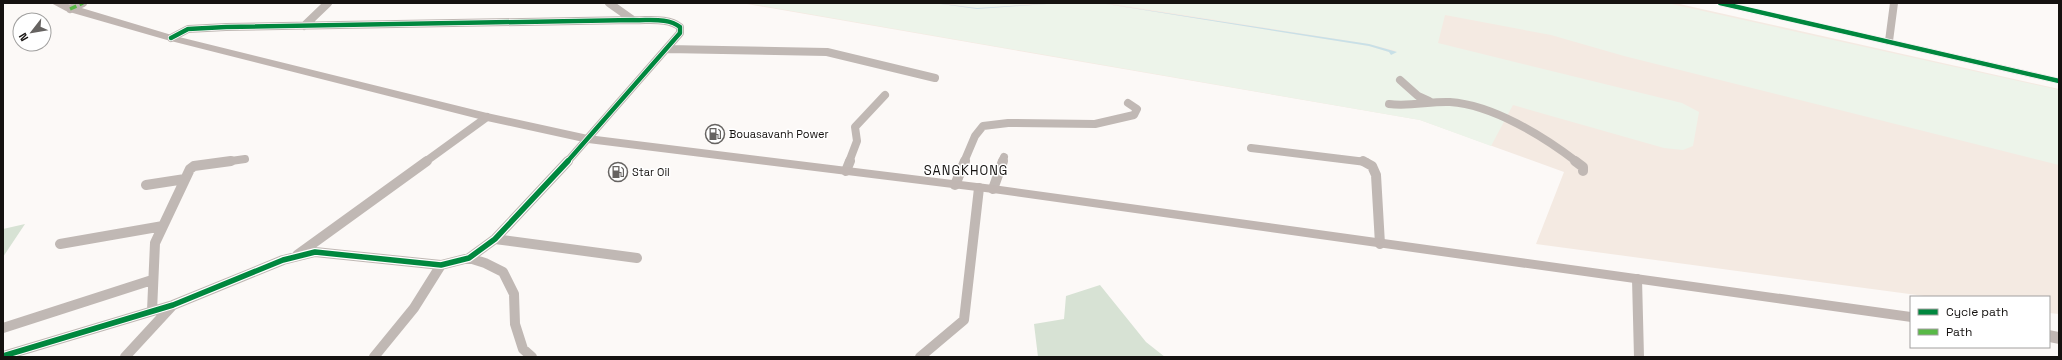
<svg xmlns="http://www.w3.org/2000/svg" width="2062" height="360" viewBox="0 0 2062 360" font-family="'Space Grotesk',sans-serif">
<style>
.built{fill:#f4eae2}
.green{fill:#edf4ea}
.forest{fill:#d7e2d4}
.water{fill:#c8e0e7}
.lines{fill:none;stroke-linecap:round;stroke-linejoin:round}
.minor-far1{stroke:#c0b8b4;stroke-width:8}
.minor{stroke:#c0b8b4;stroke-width:10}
.tertiary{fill:#c0b8b4;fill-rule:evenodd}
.secondary{fill:#c0b6b2;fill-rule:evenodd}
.quiet{stroke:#58b947;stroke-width:3.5;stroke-dasharray:7 3.5;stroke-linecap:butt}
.cycleway-far1-casing{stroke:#fff;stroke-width:6}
.cycleway-casing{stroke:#fff;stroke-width:8}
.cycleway-far1{stroke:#00873e;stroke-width:4.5}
.cycleway{stroke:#00873e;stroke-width:5.5}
.labels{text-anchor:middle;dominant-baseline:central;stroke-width:3;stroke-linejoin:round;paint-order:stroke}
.poi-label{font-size:11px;fill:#151210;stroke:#fff;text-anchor:start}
.quarter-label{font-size:13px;letter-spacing:1px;fill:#151210;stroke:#fff}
</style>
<rect width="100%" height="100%" fill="#fcf9f7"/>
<path class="built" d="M 741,3 L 1675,3 L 2059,89 L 2059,314 L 2049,313 L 2049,297 L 1932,297 L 1536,244 L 1564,172 L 1420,120 Z"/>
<path class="green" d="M 746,3 L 934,3 L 977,9 L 1060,3 L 1100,3 L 1369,46 L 1389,52 L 1391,54 L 1396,51 L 1369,44 L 1107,3 L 1667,3 L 2059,90 L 2059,165 L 1624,56 L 1551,35 L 1445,15 L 1438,43 L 1682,103 L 1699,112 L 1693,146 L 1683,150 L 1664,148 L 1513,105 L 1491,146 L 1420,120 Z
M 945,3 L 1044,3 L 977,8 Z"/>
<path class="forest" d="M 25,224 L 3,257 L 3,229 Z
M 1100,285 L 1146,342 L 1165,357 L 1038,357 L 1034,324 L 1064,319 L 1066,296 Z"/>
<path class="water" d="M 934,3 L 977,8 L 1060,3 L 977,9 Z
M 1100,3 L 1369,44 L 1397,52 L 1391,55 L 1389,52 L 1369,46 Z"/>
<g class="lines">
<path class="minor-far1" d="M 609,3 L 633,20
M 70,9 L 83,3
M 304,26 L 328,3
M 171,38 L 188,29 L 226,27 L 633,20 C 647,21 668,17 680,27 L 680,33 L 567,162
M 1889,41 L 1894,3
M 667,49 L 827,52 L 935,78
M 1400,80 L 1418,96 L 1429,101
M 1389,104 C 1410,107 1430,101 1450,102 C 1493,105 1543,136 1577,162
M 1251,148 L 1366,162
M 224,162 L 245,159
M 425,162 L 487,117
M 849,162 L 857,141 L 855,127 L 885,95
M 964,162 L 975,136 L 983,126 L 1008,123 L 1095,124 L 1134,115 L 1137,109 L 1128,103
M 1002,162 L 1004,157"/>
<path class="minor" d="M 1363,161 L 1372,166 L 1376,175 L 1380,244
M 1575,161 L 1583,167 L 1583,171
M 846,171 L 850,161
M 146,185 L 185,179
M 955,185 L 965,161
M 993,189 L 1003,161
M 495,239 L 637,258
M 60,244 L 163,226
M 297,255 L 427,161
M 469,258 L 485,263 L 503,272 L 514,294 L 515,324 L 523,349 L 532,357
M 1637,279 L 1639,357
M 152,311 L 155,243 L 190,169 L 194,166 L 231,161
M 3,328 L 152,280
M 3,356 L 173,305 L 283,260 L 315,252 L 441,265 L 469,258 L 495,239 L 568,161
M 125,357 L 172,306
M 374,357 L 414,308 L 441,265
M 920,357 L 964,320 L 979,188"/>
<path class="tertiary" d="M 1716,3 L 1732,3 L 2059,78 L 2059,84 L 1720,6 Z"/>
<path class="secondary" d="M 51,3 L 65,3 L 175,36 L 248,54 L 487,113 L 588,135 L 993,185 L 1911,312 L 1911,322 L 993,193 L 588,143 L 487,121 L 167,40 L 66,11 Z
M 2049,330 L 2059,332 L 2059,344 L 2049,342 Z"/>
<path class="quiet" d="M 70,9 L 83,3"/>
<g class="cycleway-far1-casing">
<path id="cycleway-far1" d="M 1720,3 L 2059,81
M 171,38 L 188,29 L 226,27 L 633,20 C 647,21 668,17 680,27 L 680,33 L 567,162"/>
</g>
<g class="cycleway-casing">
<path id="cycleway" d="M 3,356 L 173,305 L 283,260 L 315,252 L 441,265 L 469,258 L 495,239 L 568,161"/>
</g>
<use href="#cycleway-far1" class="cycleway-far1"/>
<use href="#cycleway" class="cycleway"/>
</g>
<defs>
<g id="fuel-ring" transform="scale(1)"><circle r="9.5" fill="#fff" stroke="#666361" stroke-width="1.5"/><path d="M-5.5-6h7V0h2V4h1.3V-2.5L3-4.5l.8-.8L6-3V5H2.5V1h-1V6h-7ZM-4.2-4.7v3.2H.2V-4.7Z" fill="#666361"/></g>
</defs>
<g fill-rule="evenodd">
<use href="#fuel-ring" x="715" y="134"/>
<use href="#fuel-ring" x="618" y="172"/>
</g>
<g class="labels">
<g class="poi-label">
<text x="729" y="134">Bouasavanh Power</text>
<text x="632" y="172">Star Oil</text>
</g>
<g class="quarter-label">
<text x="966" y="170">SANGKHONG</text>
</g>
</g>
<rect width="2062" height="360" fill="none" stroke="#151210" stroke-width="8"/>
<rect x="1910" y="296" width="140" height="52" fill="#ffffff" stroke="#a1a09f"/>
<rect x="1918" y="309" width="20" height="6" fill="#00873e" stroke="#a1a09f"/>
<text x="1946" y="316" font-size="12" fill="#151210">Cycle path</text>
<rect x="1918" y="329" width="20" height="6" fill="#58b947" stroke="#a1a09f"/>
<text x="1946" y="336" font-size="12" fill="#151210">Path</text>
<g transform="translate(32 32) rotate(239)"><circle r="19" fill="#ffffff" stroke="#a1a09f"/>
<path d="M0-3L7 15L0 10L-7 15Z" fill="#666361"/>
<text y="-6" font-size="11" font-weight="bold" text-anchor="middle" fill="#151210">N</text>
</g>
</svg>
